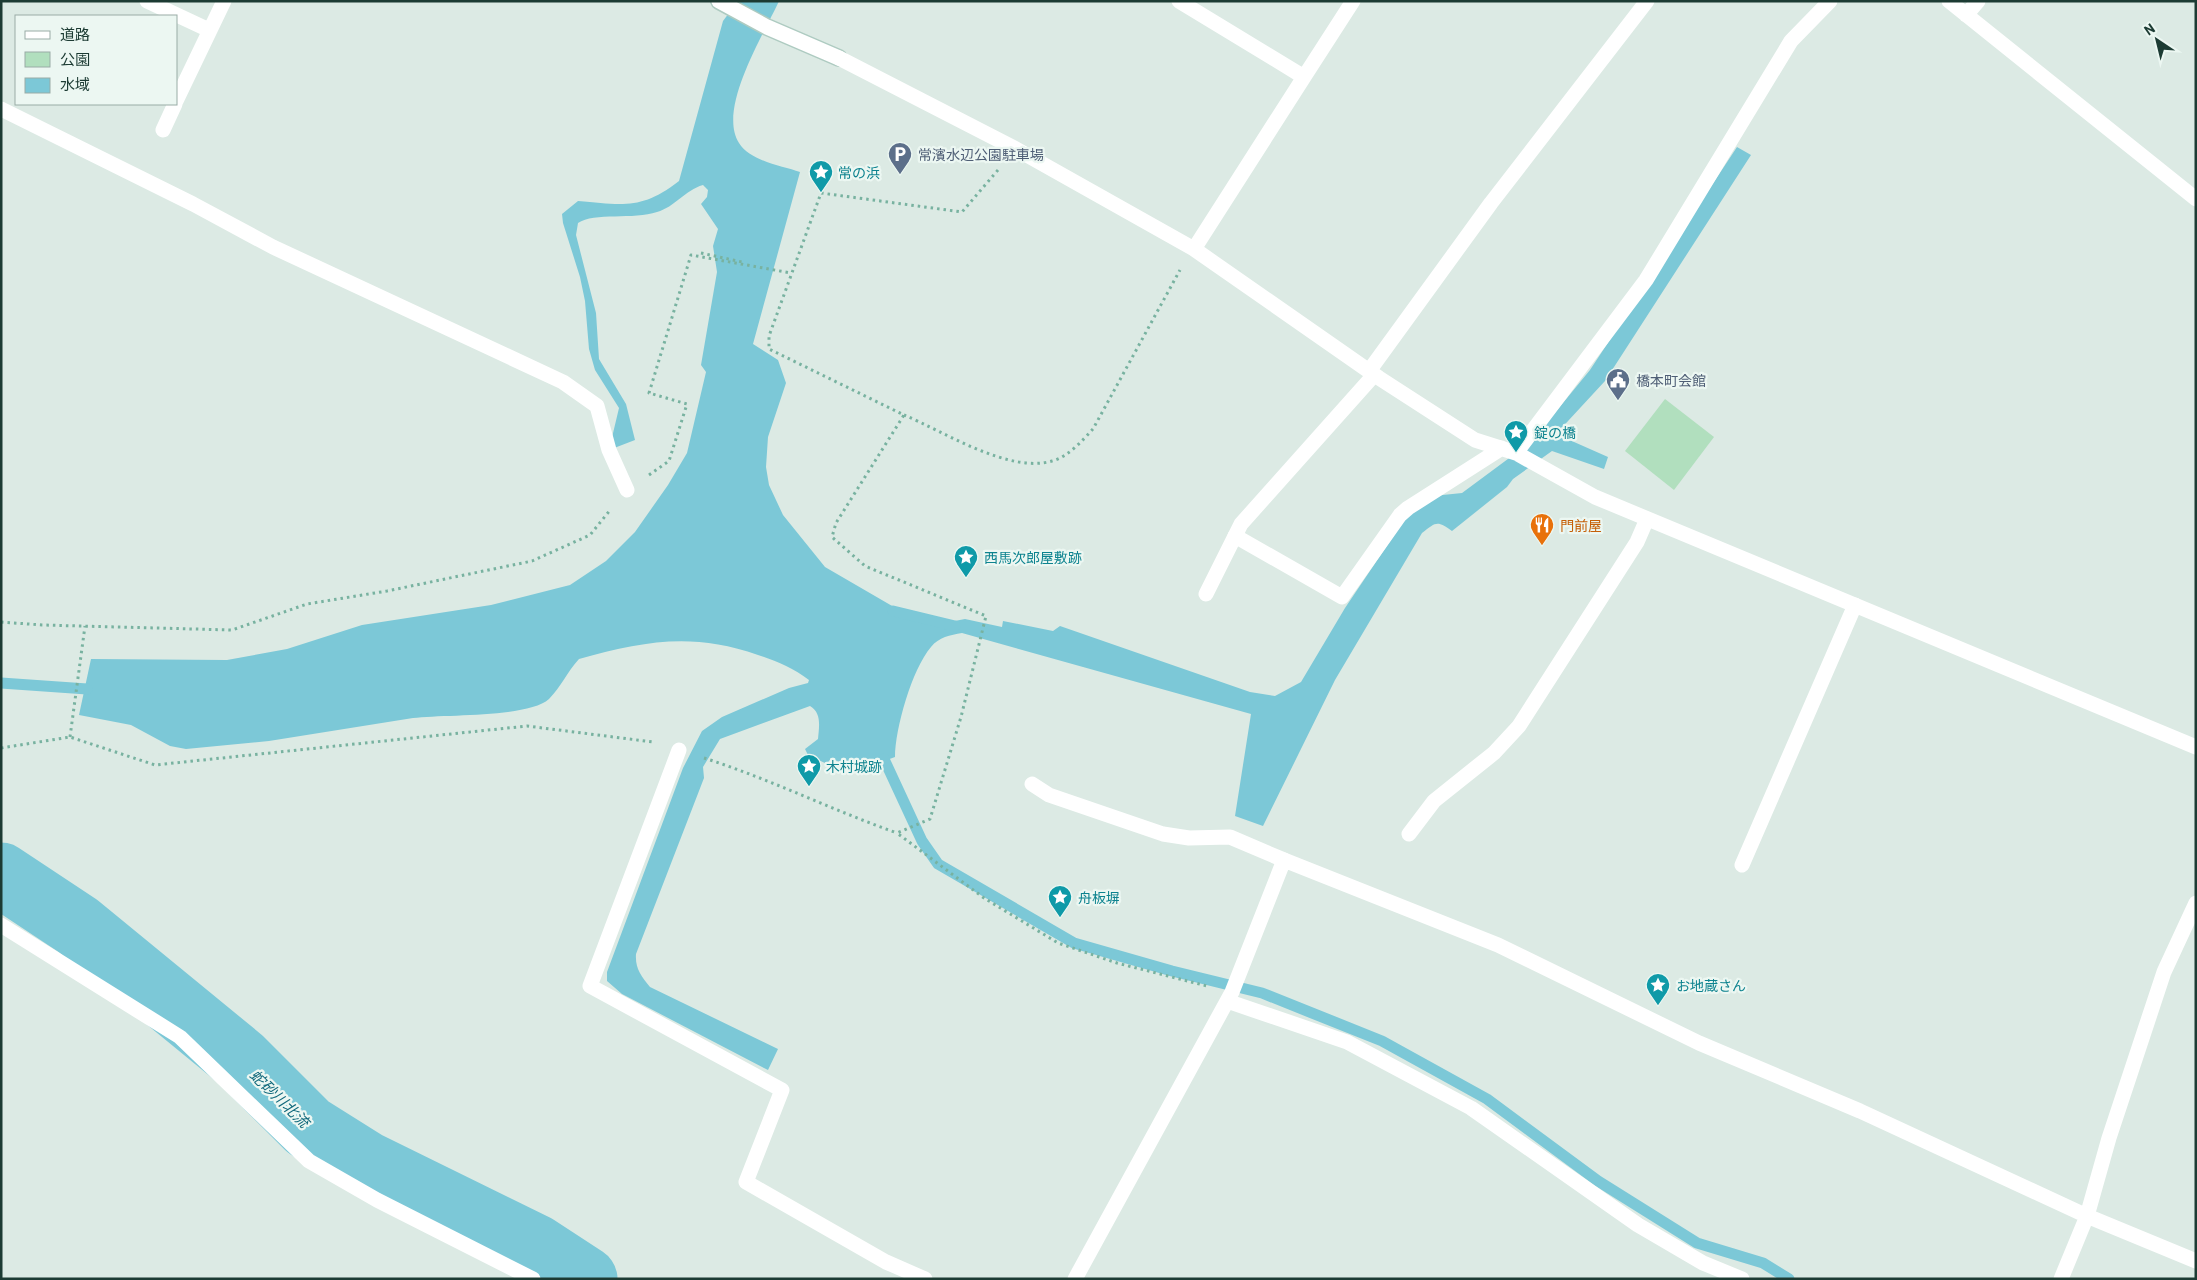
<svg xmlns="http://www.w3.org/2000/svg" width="2197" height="1280" viewBox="0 0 2197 1280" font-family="Barlow,'Noto Sans JP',sans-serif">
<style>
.green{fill:#b1dfbe}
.water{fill:#7cc8d7}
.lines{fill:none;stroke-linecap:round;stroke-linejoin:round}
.stream{stroke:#7cc8d7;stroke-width:11}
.river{stroke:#7cc8d7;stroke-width:65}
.secondary-casing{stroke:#aecbc1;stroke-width:18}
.path{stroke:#78b2a0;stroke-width:3;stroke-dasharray:2.5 4;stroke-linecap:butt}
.lane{stroke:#fff;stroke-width:15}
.street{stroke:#fff;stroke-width:15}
.secondary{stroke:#fff;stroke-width:15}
.labels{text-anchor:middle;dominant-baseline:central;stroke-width:4.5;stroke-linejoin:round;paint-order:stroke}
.service-label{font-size:14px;fill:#4e5e75;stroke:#ecf7f2;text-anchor:start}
.culture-label{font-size:14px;fill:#0d838f;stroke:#ecf7f2;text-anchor:start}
.food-label{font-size:14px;fill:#c56008;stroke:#ecf7f2;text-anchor:start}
.water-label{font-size:15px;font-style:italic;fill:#11697c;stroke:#ecf7f2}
</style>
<rect width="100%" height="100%" fill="#dceae4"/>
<path class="green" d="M 1665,399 L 1714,437 L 1674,490 L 1625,451 Z"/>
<path class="water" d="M 738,1 L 779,1 C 764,34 717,109 739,143 C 750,161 782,166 800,172 L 753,344 L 778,360 L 786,383 L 768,437 L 766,467 L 769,485 L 783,515 L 825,567 L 918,621 L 939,624 L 965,619 L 1002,627 L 1003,621 L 1053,631 L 1060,626 L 1250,692 L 1275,696 L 1301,682 L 1345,608 L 1411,510 L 1433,496 L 1462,493 L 1516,453 L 1549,420 L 1590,370 L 1737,147 L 1751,155 L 1605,381 L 1556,434 L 1608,457 L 1604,469 L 1552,451 L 1513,479 L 1507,487 L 1452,531 C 1437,520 1436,522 1422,533 L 1335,680 L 1263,826 L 1235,816 L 1251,714 L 962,633 C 950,635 939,637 931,647 C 912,669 895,729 895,757 L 857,771 L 831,758 L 827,764 L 808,755 L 805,749 L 818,739 C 819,727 822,713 810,706 L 720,739 L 703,767 L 704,778 L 636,954 C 635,968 641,976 650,987 L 778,1049 L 768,1070 L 622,994 L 607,981 L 607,972 L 683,768 L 702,731 L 722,717 L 789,688 L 808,683 L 809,680 C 793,668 776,661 758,655 C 692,632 644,641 579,659 C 567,672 561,687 549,699 C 528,718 444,714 413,718 L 269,741 L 186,749 L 170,746 L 131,725 L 79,715 L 91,659 L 227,660 L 287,649 L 362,625 L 491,605 L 570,585 L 606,561 L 635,532 L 668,485 L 687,453 L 706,372 L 701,365 L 717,272 L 713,246 L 718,229 L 701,204 L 707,197 L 708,190 L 703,185 C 685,190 675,207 657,212 C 634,220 594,212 578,223 L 576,235 L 596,313 L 599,359 L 626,404 L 635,440 L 609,450 L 619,408 L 595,370 L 589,349 L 585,301 L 580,277 L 563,223 L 562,214 L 578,201 C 623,205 642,210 679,181 L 723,21 Z"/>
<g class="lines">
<path class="stream" d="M 893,611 L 955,626
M 1,683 L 87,689
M 884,759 L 922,841 L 938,864 L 1074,943 L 1172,971 L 1262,993 L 1382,1041 L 1487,1099 L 1598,1181 L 1697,1243 L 1763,1263 L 1789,1279"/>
<path class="river" d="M 1,875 L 78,926 L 240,1059 L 308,1127 L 367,1164 L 536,1247 L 585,1279"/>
<g class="secondary-casing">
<path id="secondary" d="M 719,1 L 767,27 L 839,58"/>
</g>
<path class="path" d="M 998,170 L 962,212 L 821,193 L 769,336 L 769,349 L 904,415 L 836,523 L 832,537 L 865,566 L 986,616 L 961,717 L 930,819 L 897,833 L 984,898 L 1058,943 L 1117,963 L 1207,986
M 701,253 L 742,262
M 904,415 C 943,431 1009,474 1052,461 C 1068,457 1082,441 1093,429 L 1180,270
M 649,475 L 669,461 L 687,404 L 649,393 L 691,255 L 791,273
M 1,622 L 42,625 L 232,630 L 307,604 L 387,591 L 532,561 L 590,535 L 611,509
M 70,737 L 85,626
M 1,748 L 70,737 L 155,765 L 527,726 L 653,742
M 704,758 C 770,779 832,810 897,833"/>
<path class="lane" d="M 1206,594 L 1235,536
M 1032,784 L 1049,795 L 1163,834 L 1189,838 L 1230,837 L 1284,860
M 1409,834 L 1434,801 L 1494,753 L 1519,726 L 1637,542 L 1647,519
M 1742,865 L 1855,605"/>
<path class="street" d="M 147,1 L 209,30
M 1179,1 L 1304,77 L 1194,249
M 1949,1 L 2196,199
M 1966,15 L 1978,1
M 839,58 L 1016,149 L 1194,249 L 1379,378 L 1475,440 L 1516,453 L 1595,497 L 2196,747
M 1304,77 L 1353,1
M 176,101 L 224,1
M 1,109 L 193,204 L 273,247 L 563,382 L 597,406 L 609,450 L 627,490
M 163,130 L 175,104
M 1369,371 L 1491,203 L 1647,1
M 1374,375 L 1241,524 L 1235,536 L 1342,597 L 1400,515 L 1408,508 L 1502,448
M 1516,453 L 1646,280 L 1791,41 L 1830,1
M 679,750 L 590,986 L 782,1090 L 746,1182 L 886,1262 L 925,1279
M 1,925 L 180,1037 L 309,1161 L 377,1200 L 533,1279
M 1227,1001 L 1347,1042 L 1471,1108 L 1638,1225 L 1703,1263 L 1742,1279
M 1075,1279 L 1232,992 L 1284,860 L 1498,945 L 1699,1043 L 1860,1111 L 2087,1216 L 2196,1261
M 2061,1279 L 2087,1216 L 2109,1138 L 2164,972 L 2196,903"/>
<use href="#secondary" class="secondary"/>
</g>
<defs>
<g id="parking-pin" transform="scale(1.25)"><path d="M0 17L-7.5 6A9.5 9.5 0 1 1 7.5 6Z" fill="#5c6f8a" stroke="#ecf7f2"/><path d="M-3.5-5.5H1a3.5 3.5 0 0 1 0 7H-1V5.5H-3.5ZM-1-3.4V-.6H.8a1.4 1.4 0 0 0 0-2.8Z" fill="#fff"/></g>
<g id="sight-pin" transform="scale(1.25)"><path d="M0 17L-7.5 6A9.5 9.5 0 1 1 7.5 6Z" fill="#0f9aa8" stroke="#ecf7f2"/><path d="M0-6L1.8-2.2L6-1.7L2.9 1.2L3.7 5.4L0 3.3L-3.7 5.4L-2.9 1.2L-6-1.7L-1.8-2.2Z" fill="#fff"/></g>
<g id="civic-pin" transform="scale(1.25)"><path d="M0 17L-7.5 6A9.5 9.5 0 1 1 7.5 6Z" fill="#5c6f8a" stroke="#ecf7f2"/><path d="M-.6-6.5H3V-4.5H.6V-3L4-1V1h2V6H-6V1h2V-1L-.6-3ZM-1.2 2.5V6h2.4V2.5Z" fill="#fff"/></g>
<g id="restaurant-pin" transform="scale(1.25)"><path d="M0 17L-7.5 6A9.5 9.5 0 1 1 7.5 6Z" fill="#e8710a" stroke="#ecf7f2"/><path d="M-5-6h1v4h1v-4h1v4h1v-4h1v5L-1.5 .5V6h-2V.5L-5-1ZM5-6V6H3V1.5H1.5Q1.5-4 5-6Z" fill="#fff"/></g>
</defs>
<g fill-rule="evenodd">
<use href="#parking-pin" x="900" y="154"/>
<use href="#sight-pin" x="821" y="172"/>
<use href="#civic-pin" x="1618" y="380"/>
<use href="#sight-pin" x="1516" y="432"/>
<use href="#restaurant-pin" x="1542" y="525"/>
<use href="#sight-pin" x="966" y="557"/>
<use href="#sight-pin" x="809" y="766"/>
<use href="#sight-pin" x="1060" y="897"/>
<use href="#sight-pin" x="1658" y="985"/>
</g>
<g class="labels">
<g class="service-label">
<text x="918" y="154">常濱水辺公園駐車場</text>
<text x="1636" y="380">橋本町会館</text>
</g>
<g class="culture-label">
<text x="838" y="172">常の浜</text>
<text x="1534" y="432">錠の橋</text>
<text x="984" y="557">西馬次郎屋敷跡</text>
<text x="826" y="766">木村城跡</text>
<text x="1078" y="897">舟板塀</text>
<text x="1676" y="985">お地蔵さん</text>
</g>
<g class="food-label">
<text x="1560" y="525">門前屋</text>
</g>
<g class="water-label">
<text transform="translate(280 1098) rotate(44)">蛇砂川北流</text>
</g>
</g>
<rect width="2197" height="1280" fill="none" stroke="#1c3b33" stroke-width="5"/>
<rect x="15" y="15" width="162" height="90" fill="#ecf7f2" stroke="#99aca6"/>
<rect x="25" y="31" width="25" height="8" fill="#ffffff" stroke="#99aca6"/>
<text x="60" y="40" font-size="15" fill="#1c3b33">道路</text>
<rect x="25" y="52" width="25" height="15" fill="#b1dfbe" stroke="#99aca6"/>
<text x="60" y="65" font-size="15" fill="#1c3b33">公園</text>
<rect x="25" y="78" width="25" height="15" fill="#7cc8d7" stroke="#99aca6"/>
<text x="60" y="90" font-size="15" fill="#1c3b33">水域</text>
<g transform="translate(2157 40) rotate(325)" stroke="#ecf7f2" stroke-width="4" paint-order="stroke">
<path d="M0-4L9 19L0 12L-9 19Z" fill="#1c3b33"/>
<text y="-8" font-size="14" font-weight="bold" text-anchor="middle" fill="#1c3b33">N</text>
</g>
</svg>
